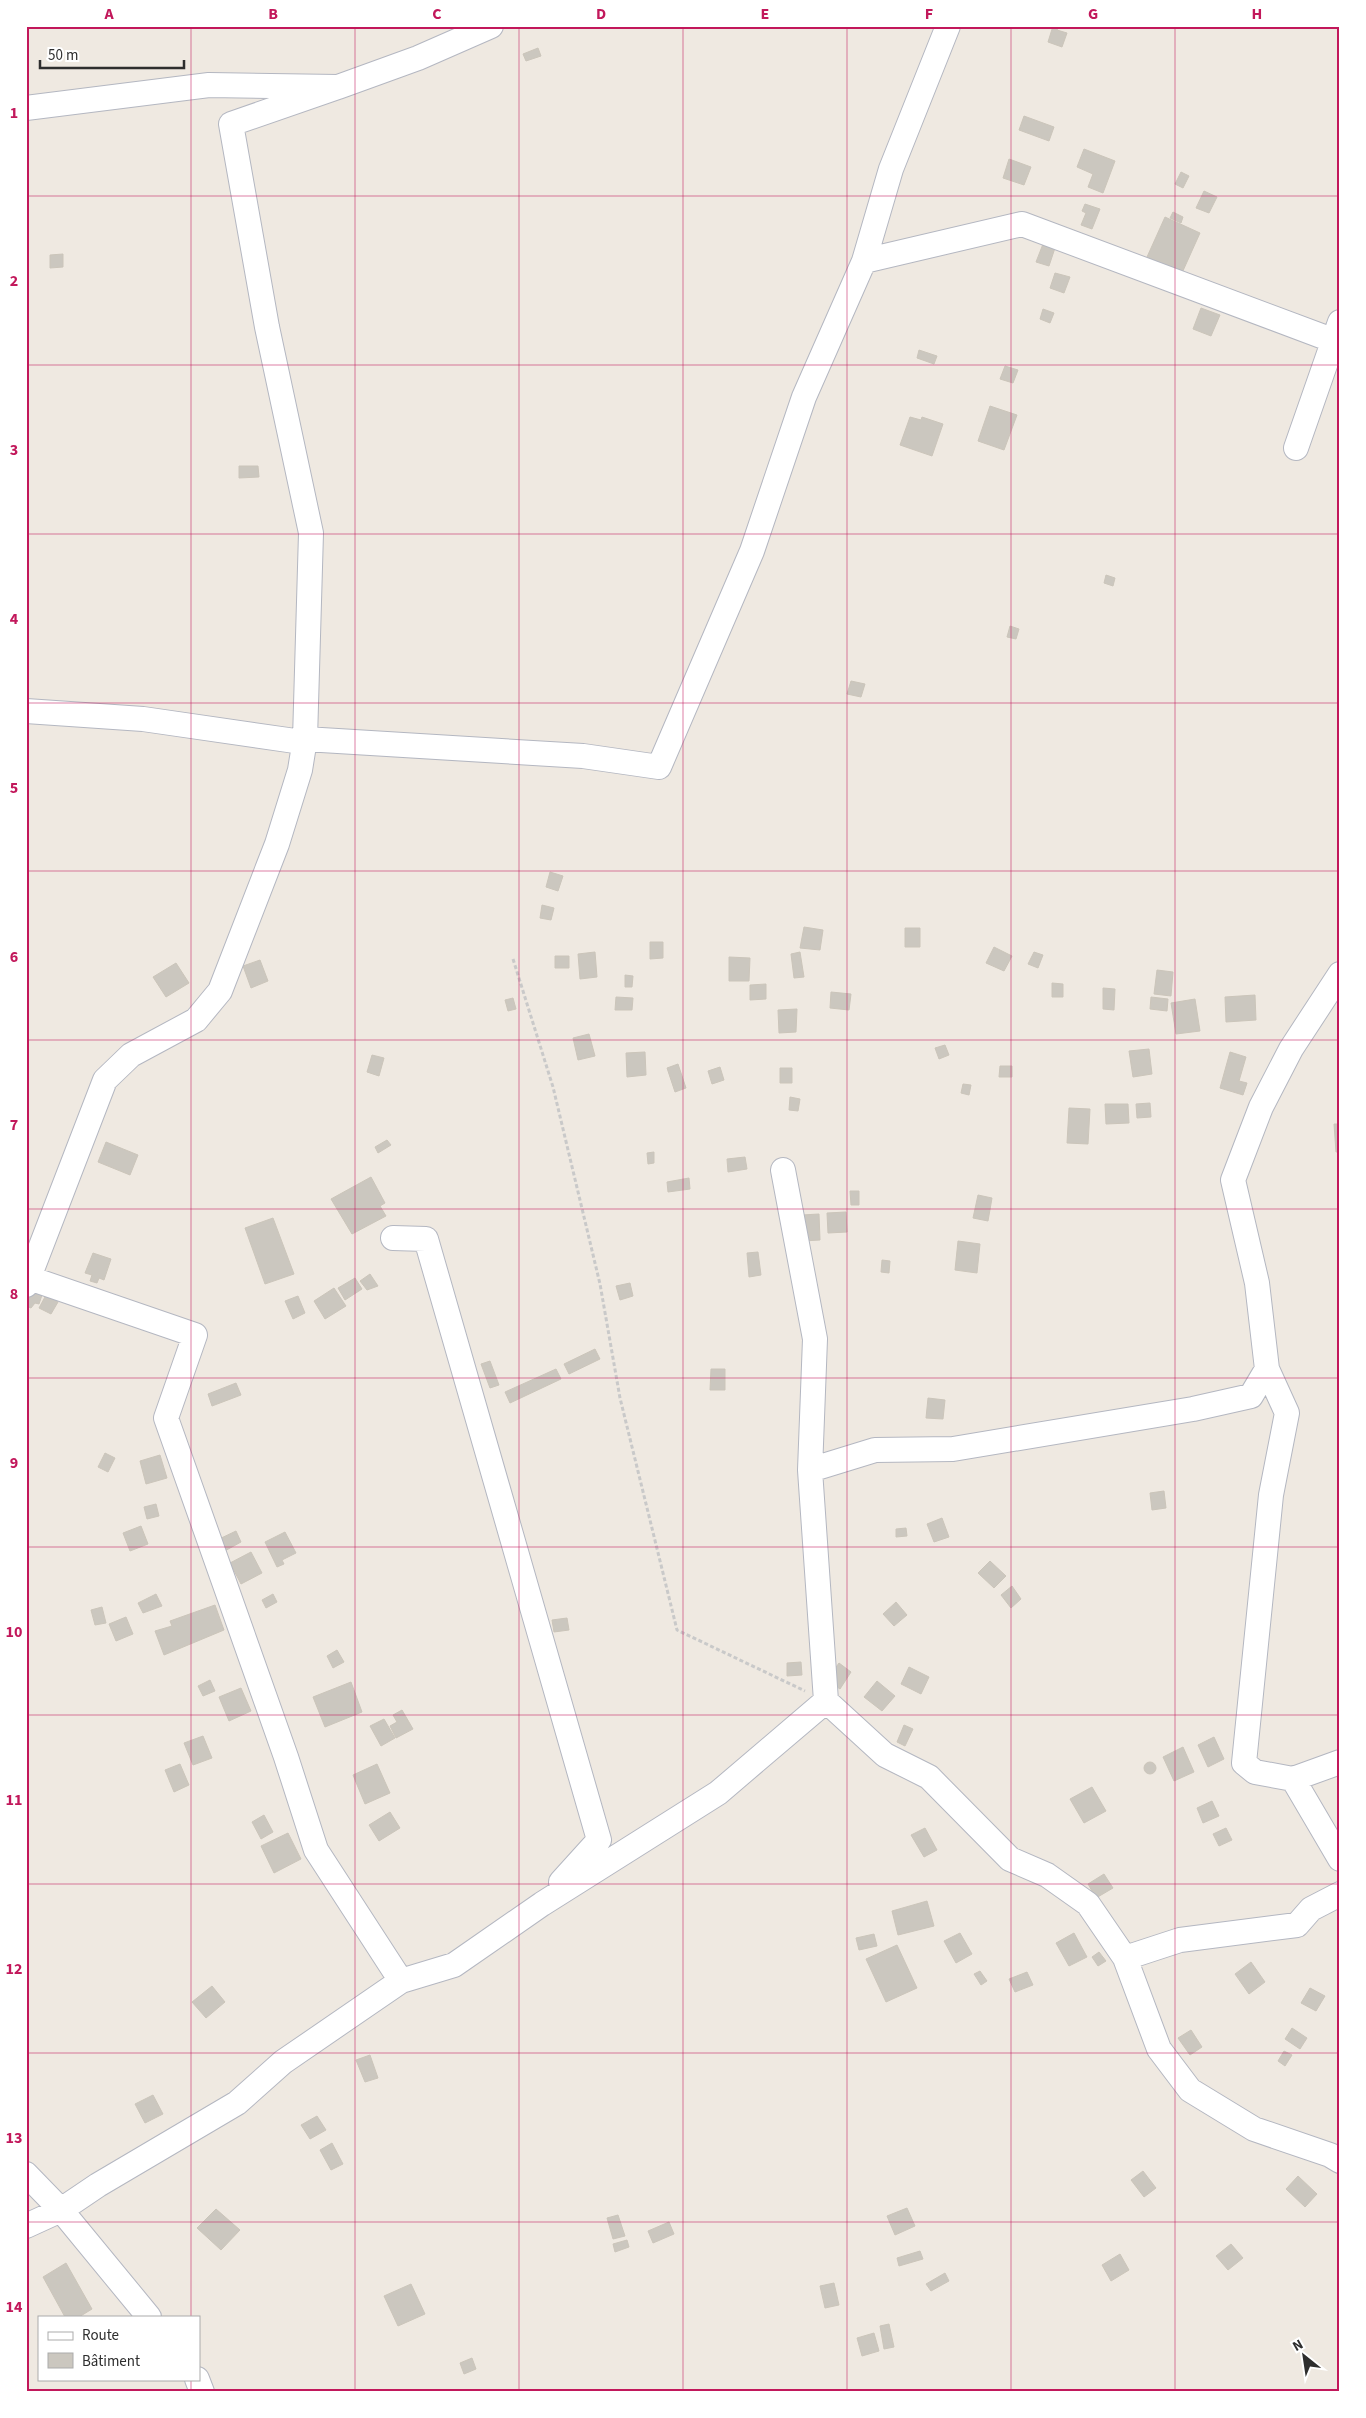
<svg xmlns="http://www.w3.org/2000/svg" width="1366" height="2418" viewBox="0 0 1366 2418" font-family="'Source Sans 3',sans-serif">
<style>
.building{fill:#cbc7bf;stroke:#cbc5ba}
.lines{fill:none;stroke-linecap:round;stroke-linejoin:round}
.minor-casing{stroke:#b4b7c1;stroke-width:26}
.path{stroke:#c9c9c9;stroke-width:3;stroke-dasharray:4 2.5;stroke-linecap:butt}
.minor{stroke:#fff;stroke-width:24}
.grid{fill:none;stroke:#c2185b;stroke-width:1;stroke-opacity:0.55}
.neatline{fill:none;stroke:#c2185b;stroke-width:2}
.grid-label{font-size:16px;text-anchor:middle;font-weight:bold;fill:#c2185b}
</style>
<rect width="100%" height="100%" fill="#efe9e1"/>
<path class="building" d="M 1053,26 L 1059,26 L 1057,30 L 1067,33 L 1062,47 L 1048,42 Z
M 538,48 L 541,56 L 526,61 L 523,54 Z
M 1024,116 L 1054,127 L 1049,141 L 1019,130 Z
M 1084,149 L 1115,161 L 1103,193 L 1088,187 L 1093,174 L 1077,167 Z
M 1009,159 L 1031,167 L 1024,185 L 1003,178 Z
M 1181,172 L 1189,176 L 1183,188 L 1175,184 Z
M 1204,191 L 1217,197 L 1209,213 L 1196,208 Z
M 1085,204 L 1100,209 L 1092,229 L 1081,225 L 1086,213 L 1082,211 Z
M 1173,212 L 1183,217 L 1181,223 L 1170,218 Z
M 1165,217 L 1200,233 L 1182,273 L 1147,257 Z
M 1043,244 L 1055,248 L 1049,266 L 1036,262 Z
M 63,254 L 63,267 L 50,268 L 50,255 Z
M 1055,273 L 1070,277 L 1064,293 L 1050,288 Z
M 1201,308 L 1220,315 L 1211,336 L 1193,329 Z
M 1043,309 L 1054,313 L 1050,323 L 1040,319 Z
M 919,350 L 937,356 L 934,364 L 917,358 Z
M 1005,366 L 1018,370 L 1013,383 L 1000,379 Z
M 990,406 L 1017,415 L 1004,450 L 978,441 Z
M 910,417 L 921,420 L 922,417 L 943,424 L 932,456 L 900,445 Z
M 239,466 L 258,466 L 259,477 L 239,478 Z
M 1106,575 L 1115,578 L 1113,586 L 1104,583 Z
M 1010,626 L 1019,629 L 1016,639 L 1007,637 Z
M 851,681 L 865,684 L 861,697 L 847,694 Z
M 550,872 L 563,876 L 558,891 L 546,887 Z
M 542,905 L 554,908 L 551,920 L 540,918 Z
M 804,927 L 823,930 L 820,950 L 800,948 Z
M 905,928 L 920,928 L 920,947 L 905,947 Z
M 650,942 L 663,942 L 663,958 L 650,959 Z
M 994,947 L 1012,956 L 1004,971 L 986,963 Z
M 595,952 L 597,977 L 580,979 L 578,954 Z
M 800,952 L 804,977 L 794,978 L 791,954 Z
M 1034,952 L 1043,955 L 1038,968 L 1028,964 Z
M 555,956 L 569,956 L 569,968 L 555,968 Z
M 729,957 L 750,958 L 749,981 L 729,981 Z
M 260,960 L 268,981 L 251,988 L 243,966 Z
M 176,963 L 189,983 L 166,997 L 153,977 Z
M 1157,970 L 1173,972 L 1171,996 L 1154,994 Z
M 625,975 L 633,976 L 632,987 L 625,987 Z
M 1052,983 L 1063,984 L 1063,997 L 1052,997 Z
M 766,984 L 766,999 L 750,1000 L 750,985 Z
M 1103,988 L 1115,989 L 1114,1010 L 1103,1009 Z
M 831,992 L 851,994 L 849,1010 L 830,1008 Z
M 1255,995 L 1256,1020 L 1226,1022 L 1225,997 Z
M 616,997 L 633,998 L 632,1010 L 615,1010 Z
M 1151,997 L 1168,999 L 1167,1011 L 1150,1009 Z
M 513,998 L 516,1009 L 508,1011 L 505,1000 Z
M 1195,999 L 1200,1031 L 1176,1034 L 1171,1003 Z
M 797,1009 L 796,1032 L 779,1033 L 778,1010 Z
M 589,1034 L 595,1056 L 578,1060 L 573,1038 Z
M 945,1045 L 949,1055 L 939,1059 L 935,1048 Z
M 1149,1049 L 1152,1074 L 1133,1077 L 1129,1051 Z
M 645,1052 L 646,1075 L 627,1077 L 626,1053 Z
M 1230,1052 L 1246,1057 L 1239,1081 L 1247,1083 L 1243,1095 L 1220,1088 Z
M 372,1055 L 384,1058 L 379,1076 L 367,1072 Z
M 678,1064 L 686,1088 L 675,1092 L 667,1068 Z
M 1000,1066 L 1012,1066 L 1012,1077 L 999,1077 Z
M 720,1067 L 724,1080 L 712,1084 L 708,1071 Z
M 780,1068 L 792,1068 L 792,1083 L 780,1083 Z
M 963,1084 L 971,1085 L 969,1095 L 961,1093 Z
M 790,1097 L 800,1099 L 798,1111 L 789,1110 Z
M 1150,1103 L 1151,1117 L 1137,1118 L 1136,1104 Z
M 1105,1104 L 1128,1104 L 1129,1123 L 1106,1124 Z
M 1069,1108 L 1090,1109 L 1088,1144 L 1067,1143 Z
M 1334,1124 L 1340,1124 L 1340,1152 L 1336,1152 Z
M 387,1140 L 391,1145 L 378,1153 L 375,1147 Z
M 106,1142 L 138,1155 L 130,1175 L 98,1162 Z
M 654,1152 L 654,1163 L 648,1164 L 647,1153 Z
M 745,1157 L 747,1169 L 728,1172 L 727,1159 Z
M 371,1177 L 385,1203 L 380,1206 L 386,1216 L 352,1234 L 331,1199 Z
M 689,1178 L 690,1189 L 668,1192 L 667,1182 Z
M 850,1191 L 859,1191 L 859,1205 L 851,1205 Z
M 978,1195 L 992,1198 L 988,1221 L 973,1218 Z
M 846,1212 L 847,1232 L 828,1233 L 827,1213 Z
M 819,1214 L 820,1240 L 803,1241 L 802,1215 Z
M 273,1218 L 294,1274 L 265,1284 L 245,1228 Z
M 958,1241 L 980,1244 L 977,1273 L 955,1270 Z
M 758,1252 L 761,1275 L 749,1277 L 747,1253 Z
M 93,1253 L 111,1259 L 104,1280 L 99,1278 L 97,1283 L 90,1281 L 92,1275 L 85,1273 Z
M 882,1260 L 890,1261 L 889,1273 L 881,1272 Z
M 370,1274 L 378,1286 L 367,1290 L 360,1281 Z
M 355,1278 L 362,1289 L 345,1300 L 338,1288 Z
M 630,1283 L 633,1296 L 620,1300 L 616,1286 Z
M 334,1288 L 346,1306 L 325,1319 L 314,1301 Z
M 32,1291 L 42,1295 L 39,1304 L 35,1303 L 31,1308 L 26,1306 Z
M 46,1295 L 58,1302 L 51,1314 L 39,1308 Z
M 298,1296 L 305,1313 L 293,1319 L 285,1301 Z
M 595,1349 L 600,1359 L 569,1374 L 564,1364 Z
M 490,1361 L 499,1385 L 490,1388 L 481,1364 Z
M 556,1369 L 561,1379 L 510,1403 L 505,1392 Z
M 711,1369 L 725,1369 L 725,1390 L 710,1390 Z
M 236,1383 L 241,1395 L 212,1406 L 208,1394 Z
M 928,1398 L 945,1400 L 943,1419 L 926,1418 Z
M 105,1453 L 115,1458 L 108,1472 L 98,1467 Z
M 160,1455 L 167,1478 L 146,1484 L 140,1461 Z
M 1164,1491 L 1166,1508 L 1152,1510 L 1150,1493 Z
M 156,1504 L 159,1516 L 147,1519 L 144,1507 Z
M 942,1518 L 949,1537 L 934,1542 L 927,1524 Z
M 141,1526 L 148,1544 L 130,1551 L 123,1533 Z
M 906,1528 L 907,1536 L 896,1537 L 896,1529 Z
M 236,1531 L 241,1542 L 221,1553 L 215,1541 Z
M 285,1532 L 296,1553 L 282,1560 L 284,1564 L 277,1567 L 265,1542 Z
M 251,1552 L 262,1573 L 241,1584 L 230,1563 Z
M 990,1561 L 1006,1576 L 994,1588 L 978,1573 Z
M 1012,1586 L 1021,1599 L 1011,1608 L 1001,1595 Z
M 156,1594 L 162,1606 L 143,1613 L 138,1603 Z
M 273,1594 L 277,1602 L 266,1608 L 262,1600 Z
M 896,1602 L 907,1615 L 894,1626 L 883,1614 Z
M 215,1605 L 224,1630 L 164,1655 L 155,1631 L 172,1626 L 170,1621 Z
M 102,1607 L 106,1623 L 95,1625 L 91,1610 Z
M 126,1617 L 133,1634 L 116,1641 L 109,1624 Z
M 567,1618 L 569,1630 L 554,1632 L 552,1620 Z
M 337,1650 L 344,1662 L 333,1668 L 327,1656 Z
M 801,1662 L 802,1675 L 787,1676 L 787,1663 Z
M 839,1663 L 851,1672 L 840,1689 L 827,1680 Z
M 909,1667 L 929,1677 L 921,1694 L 901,1684 Z
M 210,1680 L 215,1691 L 203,1696 L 198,1686 Z
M 877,1681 L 895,1696 L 882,1711 L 864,1697 Z
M 351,1682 L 362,1712 L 325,1727 L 313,1697 Z
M 241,1688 L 251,1711 L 229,1721 L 219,1697 Z
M 402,1710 L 413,1729 L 396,1738 L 390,1726 L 397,1722 L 393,1715 Z
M 384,1719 L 395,1738 L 381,1746 L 370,1726 Z
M 904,1725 L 913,1729 L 905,1746 L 897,1742 Z
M 203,1736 L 212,1758 L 193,1765 L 184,1743 Z
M 1214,1737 L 1224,1759 L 1208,1767 L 1198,1745 Z
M 1183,1747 L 1194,1772 L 1174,1781 L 1163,1757 Z
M1144 1768a6 6 0 1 1 12 0a6 6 0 1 1-12 0Z
M 180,1764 L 189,1785 L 174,1792 L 165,1770 Z
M 377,1764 L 390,1793 L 365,1804 L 353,1775 Z
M 1092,1787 L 1106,1811 L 1084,1823 L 1070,1799 Z
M 1212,1801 L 1219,1816 L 1203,1823 L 1197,1808 Z
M 390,1812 L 400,1828 L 379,1841 L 369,1825 Z
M 264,1815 L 273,1832 L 261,1839 L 252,1822 Z
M 925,1828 L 937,1850 L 924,1857 L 911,1835 Z
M 1226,1828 L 1232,1840 L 1219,1846 L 1213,1834 Z
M 288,1833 L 301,1859 L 274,1873 L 261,1846 Z
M 1104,1874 L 1113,1888 L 1096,1898 L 1088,1884 Z
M 927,1901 L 934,1926 L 898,1935 L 892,1911 Z
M 960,1933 L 972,1954 L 956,1963 L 944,1941 Z
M 1074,1933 L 1087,1957 L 1069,1966 L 1056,1943 Z
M 874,1934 L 877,1946 L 859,1950 L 856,1938 Z
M 897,1945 L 917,1988 L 886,2002 L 866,1959 Z
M 1099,1952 L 1106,1961 L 1098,1966 L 1092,1957 Z
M 1251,1962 L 1265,1982 L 1249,1994 L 1235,1974 Z
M 980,1971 L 987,1981 L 981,1985 L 974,1974 Z
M 1027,1972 L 1033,1985 L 1015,1992 L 1009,1979 Z
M 212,1986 L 225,2002 L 206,2018 L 192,2002 Z
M 1310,1988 L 1325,1996 L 1316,2011 L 1301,2003 Z
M 1292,2028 L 1307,2038 L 1300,2049 L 1285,2039 Z
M 1191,2030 L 1202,2047 L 1190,2055 L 1178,2038 Z
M 1284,2051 L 1292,2055 L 1285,2066 L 1278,2061 Z
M 370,2055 L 378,2078 L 365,2082 L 356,2060 Z
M 153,2095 L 163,2114 L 145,2123 L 135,2104 Z
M 317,2116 L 326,2130 L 310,2139 L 301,2125 Z
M 332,2143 L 343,2164 L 331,2170 L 320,2150 Z
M 1143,2171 L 1156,2188 L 1144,2197 L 1131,2180 Z
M 1298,2176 L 1317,2194 L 1305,2207 L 1286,2189 Z
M 907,2208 L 915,2226 L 895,2235 L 887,2216 Z
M 216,2209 L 240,2230 L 221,2250 L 197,2228 Z
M 618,2215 L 625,2236 L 613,2239 L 607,2218 Z
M 669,2222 L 674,2234 L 653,2243 L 648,2231 Z
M 627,2240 L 629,2247 L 615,2252 L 613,2244 Z
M 1231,2244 L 1243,2258 L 1228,2270 L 1216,2256 Z
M 920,2251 L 923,2259 L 899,2266 L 897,2258 Z
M 1120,2254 L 1129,2270 L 1111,2281 L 1102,2265 Z
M 66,2263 L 92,2309 L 79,2317 L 65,2317 L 43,2277 Z
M 945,2273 L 949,2281 L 931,2291 L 926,2284 Z
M 834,2283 L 839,2305 L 825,2308 L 820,2286 Z
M 411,2284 L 425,2314 L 398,2326 L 384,2296 Z
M 889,2324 L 894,2347 L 884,2349 L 880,2326 Z
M 874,2333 L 879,2351 L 862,2356 L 857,2338 Z
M 472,2358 L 476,2369 L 464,2374 L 460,2363 Z"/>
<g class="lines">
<g class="minor-casing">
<path id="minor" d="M 26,108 L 209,85 L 338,87 L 418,58 L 491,26
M 864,261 L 1022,224 L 1332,340
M 1296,448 L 1340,322
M 26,711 L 143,719 L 295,741 L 305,739 L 311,533 L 267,327 L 231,124 L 338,87
M 783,1170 L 815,1339 L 810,1470 L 826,1701 L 885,1755 L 929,1777 L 1010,1859 L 1047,1875 L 1088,1904 L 1125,1958 L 1159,2049 L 1190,2090 L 1254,2129 L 1330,2155 L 1340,2161
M 393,1238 L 426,1239 L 599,1840 L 561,1882
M 29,1278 L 195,1335 L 166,1418 L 286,1757 L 316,1850 L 401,1981
M 26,1285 L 105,1080 L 131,1055 L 196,1020 L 220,991 L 277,844 L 300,770 L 305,739 L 583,756 L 659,767 L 752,551 L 804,397 L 864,261 L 891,169 L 948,26
M 1267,1369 L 1287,1413 L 1271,1495 L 1244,1763 L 1255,1772 L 1293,1779 L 1340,1762
M 810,1470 L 875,1450 L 953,1449 L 1193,1409 L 1251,1396 L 1267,1369 L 1257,1283 L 1233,1180 L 1261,1107 L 1291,1049 L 1340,974
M 1293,1779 L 1340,1859
M 1125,1958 L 1180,1940 L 1297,1925 L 1311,1909 L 1340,1894
M 26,2174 L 61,2210 L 149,2317
M 26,2226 L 61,2210 L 98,2185 L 237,2103 L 283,2062 L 401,1981 L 454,1965 L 542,1904 L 718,1793 L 826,1701
M 197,2379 L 202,2392"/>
</g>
<path class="path" d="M 513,959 L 553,1087 L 600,1284 L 620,1398 L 677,1630 L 805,1691"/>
<use href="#minor" class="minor"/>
</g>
<path class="grid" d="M 191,26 L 191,2317M 355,26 L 355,2392M 519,26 L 519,2392M 683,26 L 683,2392M 847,26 L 847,2392M 1011,26 L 1011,2392M 1175,26 L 1175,2392M 26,196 L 1340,196M 26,365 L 1340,365M 26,534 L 1340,534M 26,703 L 1340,703M 26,871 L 1340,871M 26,1040 L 1340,1040M 26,1209 L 1340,1209M 26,1378 L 1340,1378M 26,1547 L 1340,1547M 26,1715 L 1340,1715M 26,1884 L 1340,1884M 26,2053 L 1340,2053M 26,2222 L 1340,2222M 191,2379 L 191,2392"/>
<rect width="1366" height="2418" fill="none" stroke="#ffffff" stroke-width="55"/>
<rect x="38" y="2316" width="162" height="65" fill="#ffffff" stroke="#ababab"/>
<rect x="48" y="2332" width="25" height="8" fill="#ffffff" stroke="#ababab"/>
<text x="82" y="2340" font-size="15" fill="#2e2e2e">Route</text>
<rect x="48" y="2353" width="25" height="15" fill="#cbc7bf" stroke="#ababab"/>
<text x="82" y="2366" font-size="15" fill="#2e2e2e">Bâtiment</text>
<g transform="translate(1304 2356) rotate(330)" stroke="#ffffff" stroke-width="4" paint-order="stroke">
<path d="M0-4L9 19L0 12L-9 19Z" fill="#2e2e2e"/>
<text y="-8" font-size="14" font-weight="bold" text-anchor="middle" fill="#2e2e2e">N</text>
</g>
<path d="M40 60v8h144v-8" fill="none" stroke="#2e2e2e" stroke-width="2.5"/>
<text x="48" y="60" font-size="15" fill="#2e2e2e" stroke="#ffffff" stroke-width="4" paint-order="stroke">50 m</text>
<rect x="28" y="28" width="1310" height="2362" class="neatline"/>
<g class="grid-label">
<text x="109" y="19">A</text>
<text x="273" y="19">B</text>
<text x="437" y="19">C</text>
<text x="601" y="19">D</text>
<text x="765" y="19">E</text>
<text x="929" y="19">F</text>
<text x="1093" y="19">G</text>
<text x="1257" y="19">H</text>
<text x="14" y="118">1</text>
<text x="14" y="286">2</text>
<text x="14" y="455">3</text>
<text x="14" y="624">4</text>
<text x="14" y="793">5</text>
<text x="14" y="962">6</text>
<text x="14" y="1130">7</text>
<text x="14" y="1299">8</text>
<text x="14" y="1468">9</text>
<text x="14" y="1637">10</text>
<text x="14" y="1805">11</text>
<text x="14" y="1974">12</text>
<text x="14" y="2143">13</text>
<text x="14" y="2312">14</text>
</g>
</svg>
